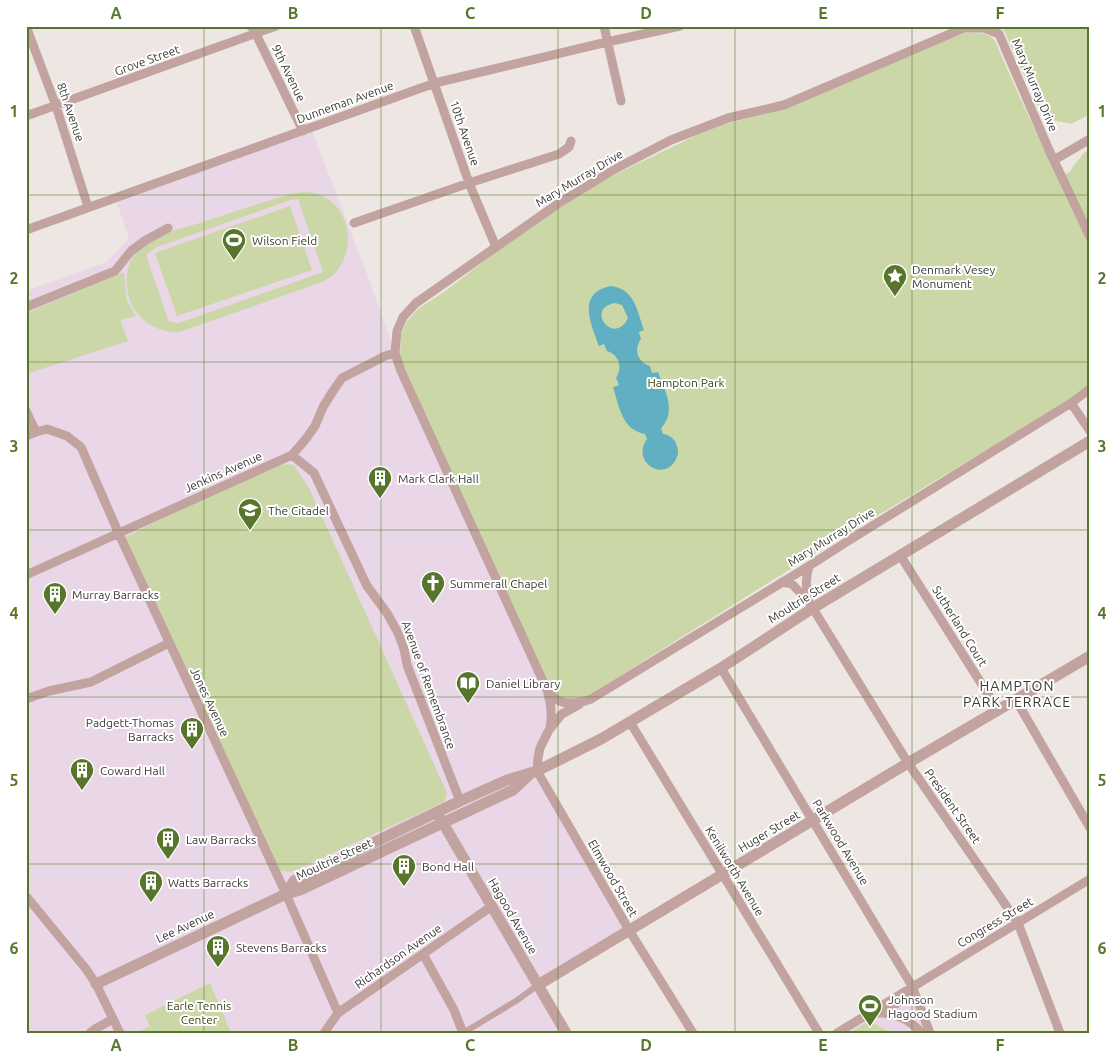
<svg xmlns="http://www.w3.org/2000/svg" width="1116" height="1059" viewBox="0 0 1116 1059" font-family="Ubuntu,sans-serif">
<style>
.education{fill:#e9d7e8}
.green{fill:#cbd7a6;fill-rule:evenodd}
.water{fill:#60afc2;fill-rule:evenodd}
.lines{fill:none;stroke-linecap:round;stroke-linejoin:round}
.pedestrian{stroke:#c2a3a0;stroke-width:6}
.minor{stroke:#c2a3a0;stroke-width:9}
.tertiary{stroke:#c2a3a0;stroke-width:11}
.grid{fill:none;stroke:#57762c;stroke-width:1;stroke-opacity:0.55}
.labels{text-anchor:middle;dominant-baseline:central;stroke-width:4;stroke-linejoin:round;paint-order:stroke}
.street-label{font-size:12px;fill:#3c3938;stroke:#fff}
.poi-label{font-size:12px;fill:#3c3938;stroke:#fff;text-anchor:start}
.park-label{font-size:12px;fill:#3b4417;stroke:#fff}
.neighbourhood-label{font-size:14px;letter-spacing:1px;fill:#3c3938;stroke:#fff}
.neatline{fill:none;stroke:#57762c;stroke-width:2}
.grid-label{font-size:16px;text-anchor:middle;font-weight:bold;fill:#57762c}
</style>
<rect width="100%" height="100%" fill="#ede6e3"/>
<path class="education" d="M 311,128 L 370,282 L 395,353 L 551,703 L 537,771 L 629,930 L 538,985 L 566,1033 L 26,1033 L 26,291 L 107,262 L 129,238 L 115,198 Z
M 912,986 L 930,1033 L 837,1033 Z"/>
<path class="green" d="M 1002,26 L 1090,26 L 1090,114 L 1071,124 L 1043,118 Z
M 965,33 C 976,33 987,31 995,41 L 1020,98 L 1090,245 L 1090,385 L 1070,401 L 943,476 L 819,551 L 591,694 C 584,697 575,700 568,699 C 548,696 536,659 529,643 L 403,365 L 400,355 L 401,335 L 407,321 L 418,309 L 444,292 L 496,252 L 551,213 L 587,190 L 614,175 L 697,135 L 725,124 L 786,109 L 892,63 Z
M 1090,149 L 1090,231 L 1066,180 L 1065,174 L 1070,172 C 1073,166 1073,166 1077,162 C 1082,156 1083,152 1090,149 Z
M 302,192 C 308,192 315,193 321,195 C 350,208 356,247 337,271 C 333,276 327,279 322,282 L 180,332 C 162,333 144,325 134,309 C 124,292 123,264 139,249 C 142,246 146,245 149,243 C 154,240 158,237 163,235 C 175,229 190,226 203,222 C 232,212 261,203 291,194 ZM 298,199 L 323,272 L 179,323 L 169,322 L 146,255 L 157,247 L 291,200 Z
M 290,206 L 312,270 L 177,316 L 155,253 Z
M 124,272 L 127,301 L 136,316 L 120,320 L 128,341 L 26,374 L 26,313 Z
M 281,464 L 294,465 L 309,488 L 447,793 L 444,802 L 291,872 L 277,870 L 124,538 L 157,521 Z
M 210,983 L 231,1033 L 136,1033 L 150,1026 L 145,1015 Z
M 868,1021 L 893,1033 L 850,1033 Z"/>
<path class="water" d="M 611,286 C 635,289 637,311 644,330 L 639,332 L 641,339 C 633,350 638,362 650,366 L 652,373 L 658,372 C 665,390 677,412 661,428 L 663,434 C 670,435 675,439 677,446 C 679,451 678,456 675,461 C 662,482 631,461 647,439 L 645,434 C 622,430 619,406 613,387 L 619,385 L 616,378 C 623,367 619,355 607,351 L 604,344 L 599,346 C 591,323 576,293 611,286 ZM 615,303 L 622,305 L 628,318 C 614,347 584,308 615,303 Z"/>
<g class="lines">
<path class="pedestrian" d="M 463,1033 L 516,1001 L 538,985"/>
<path class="minor" d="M 26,26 L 56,106 L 88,207
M 251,26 L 256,34 L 303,131
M 414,26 L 469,183 L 496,247
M 604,26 L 621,101
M 26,116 L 276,26
M 1054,160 L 1090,139
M 354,223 L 469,183 L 559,154 L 569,147 L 571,141
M 26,230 L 435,83 L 607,42 L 680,26
M 1090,237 L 1049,150 L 999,34 L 984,28 L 964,28 L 784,105 L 728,118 L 671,140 L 615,169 L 559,203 L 416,303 L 403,317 L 397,331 L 395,353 L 401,371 L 547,690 C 550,693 553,697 556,699 C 566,706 581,703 591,699 L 809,566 L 848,541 L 1071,403 L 1090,389
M 26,307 L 115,271 L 131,251 L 146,240 L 168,228
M 1071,403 L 1090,431
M 26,411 L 36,432 L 26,436
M 36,432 L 47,429 L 67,436 L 81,447 L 119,534 L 286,894 L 338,1013
M 292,455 L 314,473 L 367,586 L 387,613 L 398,633 L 404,649 L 407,665 L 460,801
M 900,555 L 998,710
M 26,575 L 292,455 L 305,440 L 315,426 L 323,407 L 333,391 L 342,378 L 385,356 L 395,353
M 782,582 L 792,584 L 809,602 L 908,763 L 1018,923 L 1060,1033
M 809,601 C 806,587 805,580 809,566
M 721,668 L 912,986 L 930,1033
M 548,694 C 552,706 552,716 550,728
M 26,699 L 49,691 L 91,682 L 169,643
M 1016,700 L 1090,828
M 580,704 L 562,714 L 549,730 L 540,748 L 538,758 L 537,771 L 629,930 L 693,1033
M 630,722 L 819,1033
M 26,896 L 86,969 L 96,984 L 120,1033
M 423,954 L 454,1010 L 463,1033
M 882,1013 C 899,1014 910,1021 922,1033
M 869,1015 C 890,1011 894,1008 907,992
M 90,1033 L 95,1029 L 113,1019
M 324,1033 L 338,1013 L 492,906
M 837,1033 L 1090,879"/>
<path class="tertiary" d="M 440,818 L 566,1033
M 286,894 L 294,881 L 460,801 L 507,780 L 537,771 L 601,739 L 721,668 L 813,608 L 1090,441
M 96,984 L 286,894 L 300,890 L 513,790 L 529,775
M 538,985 L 908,763 L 1090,656"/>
</g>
<path class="grid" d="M 204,26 L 204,1033M 381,26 L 381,1033M 558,26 L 558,1033M 735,26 L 735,1033M 912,26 L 912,1033M 26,195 L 1090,195M 26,362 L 1090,362M 26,530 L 1090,530M 26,697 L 1090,697M 26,864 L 1090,864"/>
<defs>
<g id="stadium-pin" transform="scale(1.25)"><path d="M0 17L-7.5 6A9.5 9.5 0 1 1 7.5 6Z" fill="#57762c" stroke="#fff"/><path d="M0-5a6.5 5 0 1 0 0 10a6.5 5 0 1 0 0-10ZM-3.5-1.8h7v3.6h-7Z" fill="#fff"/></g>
<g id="sight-pin" transform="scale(1.25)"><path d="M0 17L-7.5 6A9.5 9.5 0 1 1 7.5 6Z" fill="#57762c" stroke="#fff"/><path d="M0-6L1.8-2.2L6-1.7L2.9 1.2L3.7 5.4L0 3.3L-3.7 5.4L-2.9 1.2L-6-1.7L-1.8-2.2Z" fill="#fff"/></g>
<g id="building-pin" transform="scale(1.25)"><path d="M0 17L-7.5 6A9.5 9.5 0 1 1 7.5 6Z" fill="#57762c" stroke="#fff"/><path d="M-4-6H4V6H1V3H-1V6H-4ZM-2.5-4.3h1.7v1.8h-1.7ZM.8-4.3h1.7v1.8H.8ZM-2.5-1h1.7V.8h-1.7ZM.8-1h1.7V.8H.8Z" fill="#fff"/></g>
<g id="university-pin" transform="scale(1.25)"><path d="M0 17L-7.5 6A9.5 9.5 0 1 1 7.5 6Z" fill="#57762c" stroke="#fff"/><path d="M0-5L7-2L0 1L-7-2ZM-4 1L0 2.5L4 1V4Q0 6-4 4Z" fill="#fff"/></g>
<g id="church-pin" transform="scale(1.25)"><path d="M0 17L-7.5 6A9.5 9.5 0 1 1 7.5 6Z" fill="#57762c" stroke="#fff"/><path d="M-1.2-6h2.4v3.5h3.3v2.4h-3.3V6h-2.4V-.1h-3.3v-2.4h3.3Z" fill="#fff"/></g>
<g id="library-pin" transform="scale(1.25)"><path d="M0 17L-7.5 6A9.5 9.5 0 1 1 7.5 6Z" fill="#57762c" stroke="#fff"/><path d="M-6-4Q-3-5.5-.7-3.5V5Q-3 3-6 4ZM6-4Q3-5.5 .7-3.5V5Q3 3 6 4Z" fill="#fff"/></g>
</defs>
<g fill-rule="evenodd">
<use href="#stadium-pin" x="234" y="240"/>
<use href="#sight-pin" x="895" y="276"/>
<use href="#building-pin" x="380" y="478"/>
<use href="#university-pin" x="250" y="510"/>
<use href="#church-pin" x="433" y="583"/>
<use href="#building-pin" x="55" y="594"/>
<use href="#library-pin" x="468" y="683"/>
<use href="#building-pin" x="192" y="729"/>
<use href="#building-pin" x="82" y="770"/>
<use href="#building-pin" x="168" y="839"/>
<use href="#building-pin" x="404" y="866"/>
<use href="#building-pin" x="151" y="882"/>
<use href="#building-pin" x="218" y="947"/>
<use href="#stadium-pin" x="870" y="1006"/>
</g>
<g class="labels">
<g class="street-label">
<text transform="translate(147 60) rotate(-20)">Grove Street</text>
<text transform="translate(289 73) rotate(64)">9th Avenue</text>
<text transform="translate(1035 85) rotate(67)">Mary Murray Drive</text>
<text transform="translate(345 102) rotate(-20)">Dunneman Avenue</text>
<text transform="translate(71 112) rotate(71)">8th Avenue</text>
<text transform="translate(465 133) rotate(71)">10th Avenue</text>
<text transform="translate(579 178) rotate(-31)">Mary Murray Drive</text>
<text transform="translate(223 472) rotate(-24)">Jenkins Avenue</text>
<text transform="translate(831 537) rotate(-32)">Mary Murray Drive</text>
<text transform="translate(804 598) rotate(-32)">Moultrie Street</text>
<text transform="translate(960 626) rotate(58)">Sutherland Court</text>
<text transform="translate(429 685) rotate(70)">Avenue of Remembrance</text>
<text transform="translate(210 702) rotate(65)">Jones Avenue</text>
<text transform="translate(953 806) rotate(55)">President Street</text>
<text transform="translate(769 831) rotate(-31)">Huger Street</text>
<text transform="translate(841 842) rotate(59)">Parkwood Avenue</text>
<text transform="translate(334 859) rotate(-25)">Moultrie Street</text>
<text transform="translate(735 871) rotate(59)">Kenilworth Avenue</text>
<text transform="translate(613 878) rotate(60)">Elmwood Street</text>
<text transform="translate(513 916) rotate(60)">Hagood Avenue</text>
<text transform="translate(995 922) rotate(-31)">Congress Street</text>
<text transform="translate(185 926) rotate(-25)">Lee Avenue</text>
<text transform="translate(398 956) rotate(-35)">Richardson Avenue</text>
</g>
<g class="poi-label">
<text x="252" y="240">Wilson Field</text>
<text x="912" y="269">Denmark Vesey<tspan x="912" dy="14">Monument</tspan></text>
<text x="398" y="478">Mark Clark Hall</text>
<text x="268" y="510">The Citadel</text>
<text x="450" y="583">Summerall Chapel</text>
<text x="72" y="594">Murray Barracks</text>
<text x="486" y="683">Daniel Library</text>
<text x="174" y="722" text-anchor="end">Padgett-Thomas<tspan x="174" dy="14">Barracks</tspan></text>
<text x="100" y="770">Coward Hall</text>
<text x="186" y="839">Law Barracks</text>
<text x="422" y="866">Bond Hall</text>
<text x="168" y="882">Watts Barracks</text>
<text x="236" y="947">Stevens Barracks</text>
<text x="888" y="999">Johnson<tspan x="888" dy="14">Hagood Stadium</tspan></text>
</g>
<g class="park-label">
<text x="686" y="382">Hampton Park</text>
<text x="199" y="1005">Earle Tennis<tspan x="199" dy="14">Center</tspan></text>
</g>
<g class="neighbourhood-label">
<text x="1017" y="686">HAMPTON<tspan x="1017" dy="16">PARK TERRACE</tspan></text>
</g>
</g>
<rect width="1116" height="1059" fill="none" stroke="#ffffff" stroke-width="55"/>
<rect x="28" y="28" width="1060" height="1004" class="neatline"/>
<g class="grid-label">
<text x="116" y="19">A</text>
<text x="293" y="19">B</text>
<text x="470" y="19">C</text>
<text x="646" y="19">D</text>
<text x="823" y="19">E</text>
<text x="1000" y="19">F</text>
<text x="14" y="117">1</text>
<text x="1102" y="117">1</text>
<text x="14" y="284">2</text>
<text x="1102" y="284">2</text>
<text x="14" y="452">3</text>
<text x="1102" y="452">3</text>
<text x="14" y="619">4</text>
<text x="1102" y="619">4</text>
<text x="14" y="786">5</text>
<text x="1102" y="786">5</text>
<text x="14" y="954">6</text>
<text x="1102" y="954">6</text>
<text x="116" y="1051">A</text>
<text x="293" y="1051">B</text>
<text x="470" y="1051">C</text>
<text x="646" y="1051">D</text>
<text x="823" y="1051">E</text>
<text x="1000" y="1051">F</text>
</g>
</svg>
